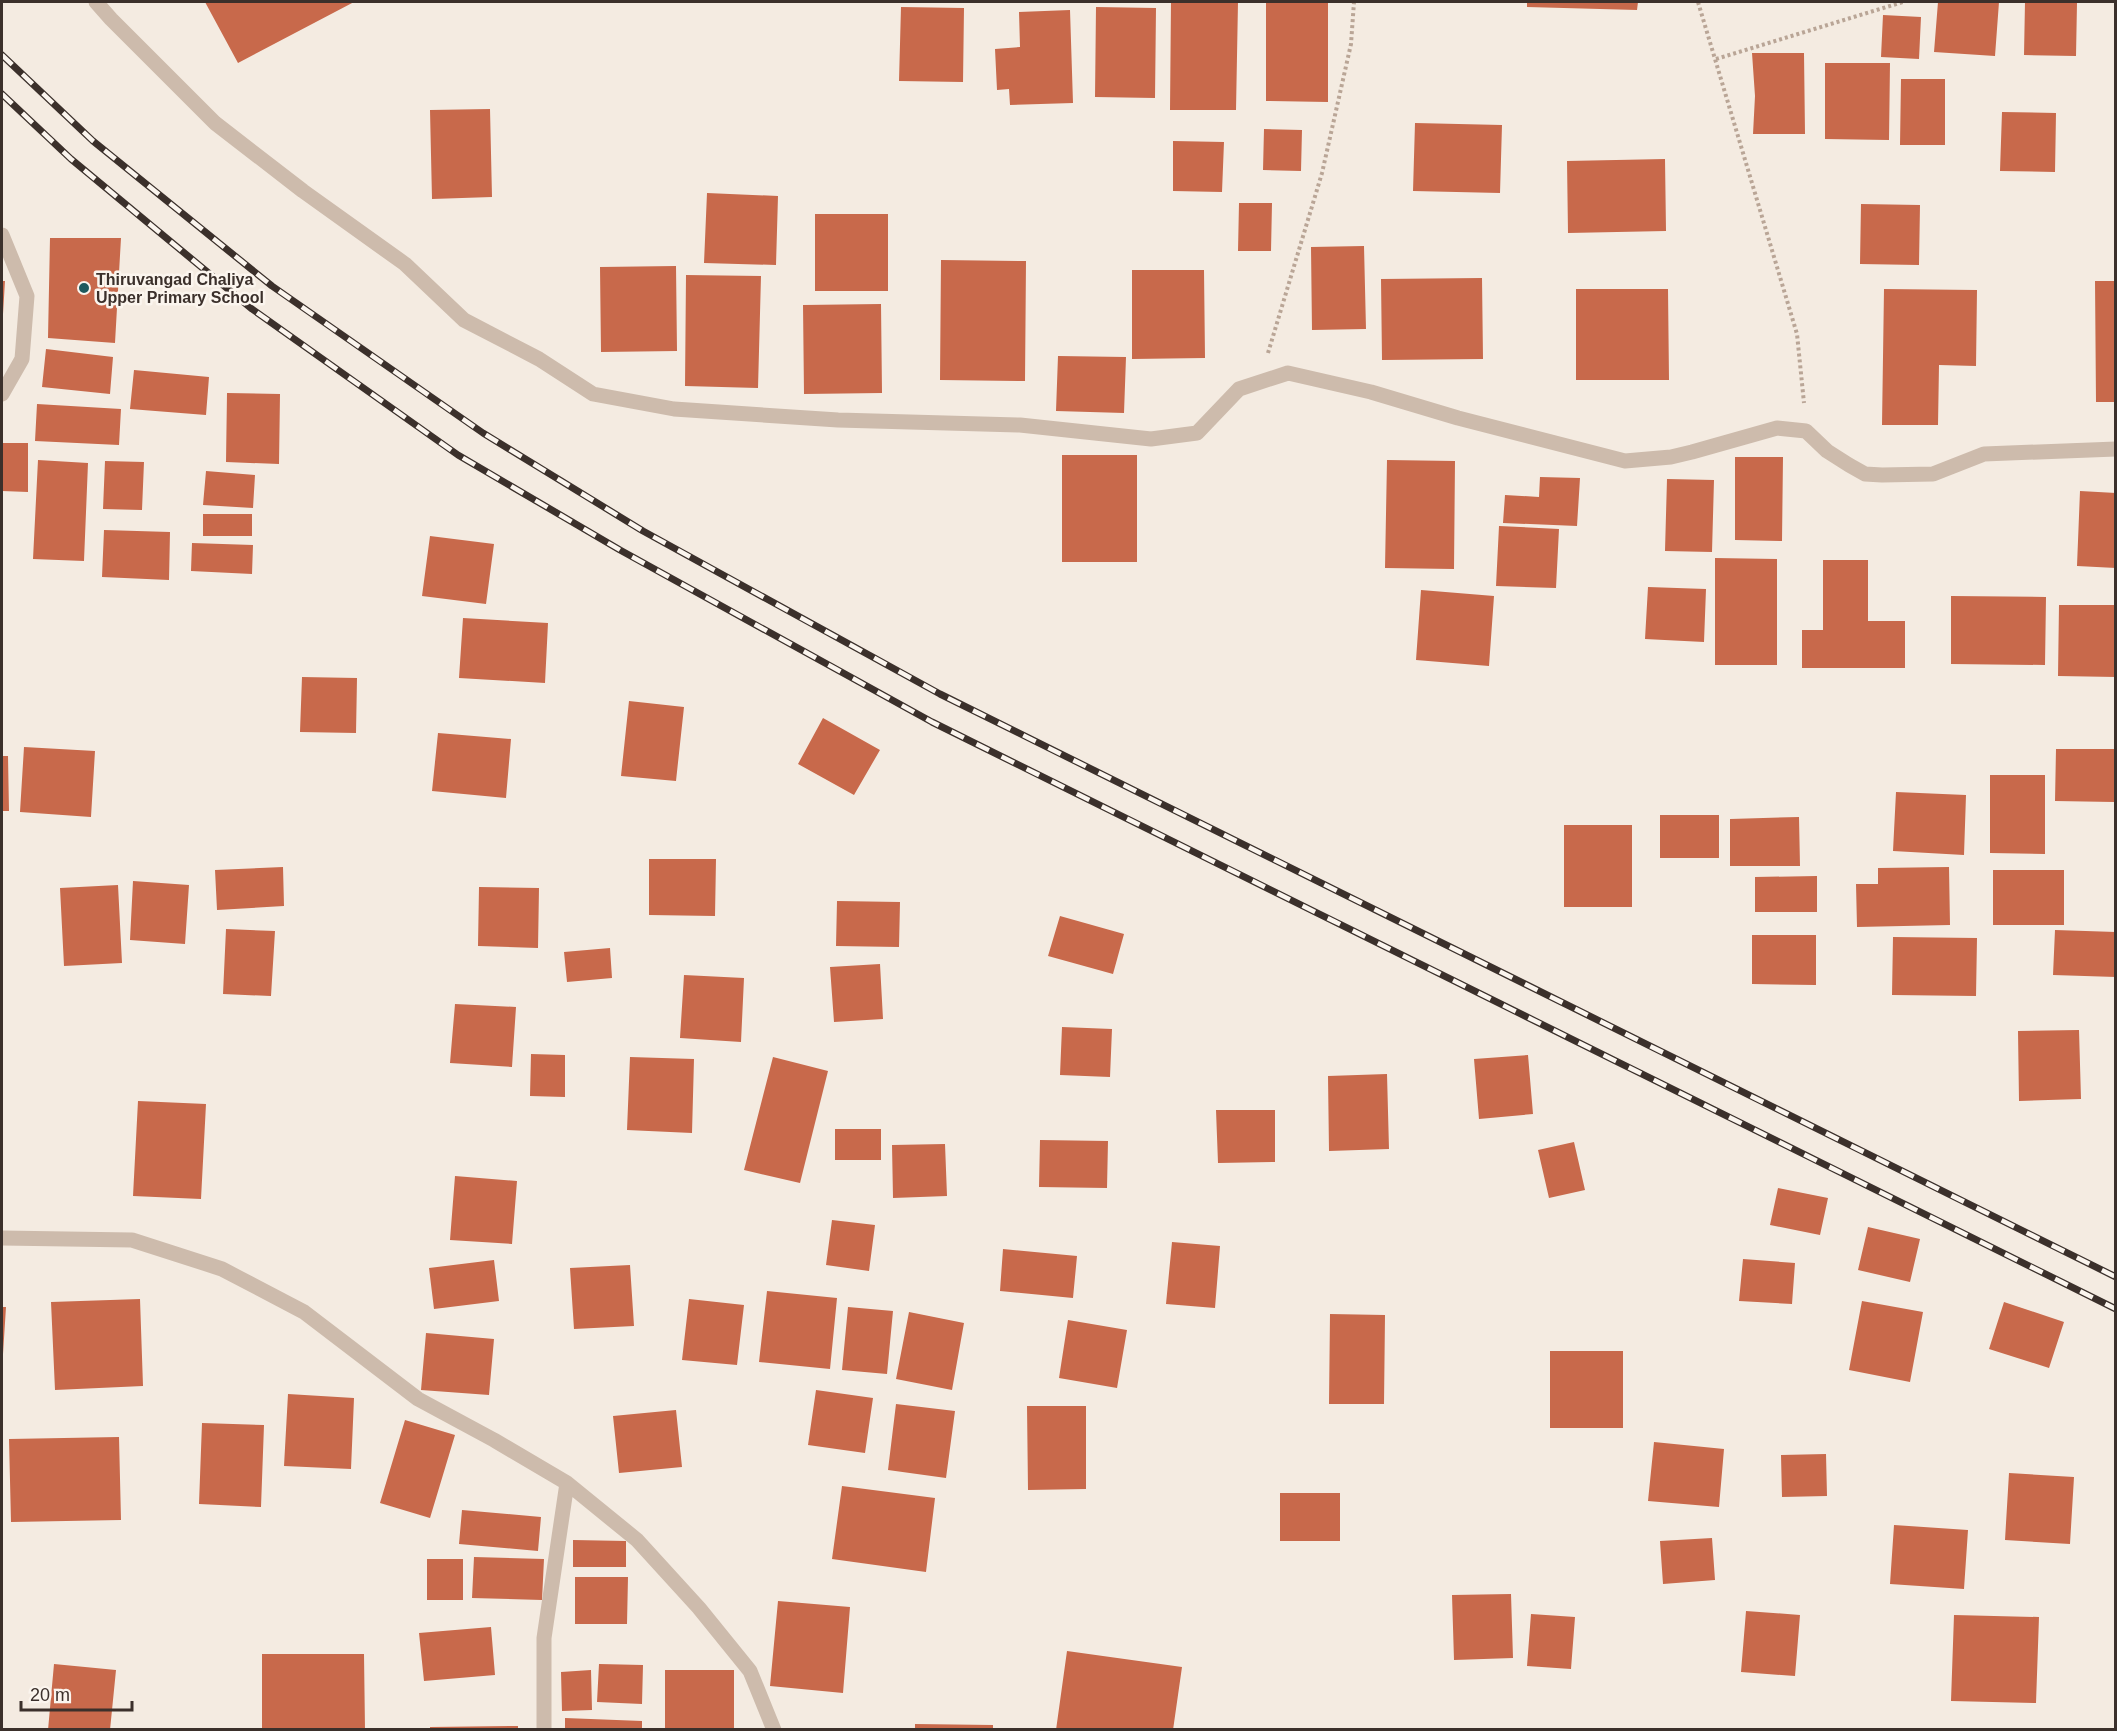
<svg xmlns="http://www.w3.org/2000/svg" width="2117" height="1731" viewBox="0 0 2117 1731" font-family="Arial,sans-serif">
<style>
.building{fill:#c8694b}
.lines{fill:none;stroke-linecap:round;stroke-linejoin:round}
.path{stroke:#b9a596;stroke-width:4;stroke-dasharray:3 3;stroke-linecap:butt}
.minor{stroke:#cdbbac;stroke-width:15}
.rail-casing{stroke:#3b302b;stroke-width:7}
.rail{stroke:#fbf5ee;stroke-width:4.5;stroke-dasharray:14;stroke-linecap:butt}
.poi-dot{fill:#1f5a5e;stroke:#fbf5ee;stroke-width:2}
.labels{text-anchor:middle;dominant-baseline:central;stroke-width:5;stroke-linejoin:round;paint-order:stroke}
.poi-label{font-size:16px;font-weight:bold;fill:#3b302b;stroke:#fbf5ee;text-anchor:start}
</style>
<rect width="100%" height="100%" fill="#f4ebe1"/>
<path class="building" d="M 205,2 L 354,2 L 238,63 Z
M 1171,2 L 1238,2 L 1236,110 L 1170,110 Z
M 1266,2 L 1328,2 L 1328,102 L 1266,101 Z
M 1527,2 L 1638,2 L 1637,10 L 1527,7 Z
M 1938,2 L 1999,2 L 1995,56 L 1934,52 Z
M 2025,2 L 2077,3 L 2076,56 L 2024,55 Z
M 901,7 L 964,8 L 963,82 L 899,81 Z
M 1096,7 L 1156,8 L 1155,98 L 1095,97 Z
M 1070,10 L 1073,103 L 1010,105 L 1009,89 L 997,90 L 995,49 L 1020,47 L 1019,12 Z
M 1883,15 L 1921,17 L 1919,59 L 1881,57 Z
M 1752,53 L 1804,53 L 1805,134 L 1753,134 L 1755,96 Z
M 1825,63 L 1890,63 L 1889,140 L 1825,139 Z
M 1901,79 L 1945,79 L 1945,145 L 1900,145 Z
M 490,109 L 492,197 L 432,199 L 430,110 Z
M 2002,112 L 2056,113 L 2055,172 L 2000,171 Z
M 1415,123 L 1502,125 L 1500,193 L 1413,191 Z
M 1264,129 L 1302,130 L 1301,171 L 1263,170 Z
M 1173,141 L 1224,142 L 1222,192 L 1173,191 Z
M 1665,159 L 1666,231 L 1568,233 L 1567,161 Z
M 707,193 L 778,196 L 776,265 L 704,263 Z
M 1239,203 L 1272,203 L 1271,251 L 1238,251 Z
M 1861,204 L 1920,205 L 1919,265 L 1860,264 Z
M 815,214 L 888,214 L 888,291 L 815,291 Z
M 50,238 L 121,238 L 115,343 L 48,338 Z
M 1364,246 L 1366,329 L 1312,330 L 1311,247 Z
M 941,260 L 1026,261 L 1025,381 L 940,380 Z
M 676,266 L 677,351 L 601,352 L 600,267 Z
M 1132,270 L 1204,270 L 1205,358 L 1132,359 Z
M 686,275 L 761,276 L 758,388 L 685,386 Z
M 1482,278 L 1483,359 L 1382,360 L 1381,279 Z
M 2,281 L 5,281 L 3,314 L 2,314 Z
M 2095,281 L 2116,281 L 2116,402 L 2096,402 Z
M 1576,289 L 1668,289 L 1669,380 L 1576,380 Z
M 1884,289 L 1977,290 L 1976,366 L 1939,365 L 1938,425 L 1882,425 Z
M 881,304 L 882,393 L 804,394 L 803,305 Z
M 46,349 L 113,357 L 110,394 L 42,387 Z
M 1058,356 L 1126,357 L 1124,413 L 1056,411 Z
M 134,370 L 209,377 L 206,415 L 130,409 Z
M 227,393 L 280,394 L 279,464 L 226,462 Z
M 37,404 L 121,409 L 119,445 L 35,441 Z
M 2,443 L 28,443 L 28,492 L 2,491 Z
M 1062,455 L 1137,455 L 1137,562 L 1062,562 Z
M 1735,457 L 1783,457 L 1782,541 L 1735,540 Z
M 38,460 L 88,463 L 84,561 L 33,559 Z
M 1387,460 L 1455,461 L 1454,569 L 1385,568 Z
M 105,461 L 144,462 L 142,510 L 103,509 Z
M 206,471 L 255,475 L 253,508 L 203,505 Z
M 1540,477 L 1580,478 L 1577,526 L 1503,523 L 1505,495 L 1539,497 Z
M 1667,479 L 1714,480 L 1712,552 L 1665,551 Z
M 2080,491 L 2116,493 L 2116,568 L 2077,566 Z
M 203,514 L 252,514 L 252,536 L 203,536 Z
M 1499,526 L 1559,529 L 1556,588 L 1496,586 Z
M 104,530 L 170,532 L 169,580 L 102,577 Z
M 430,536 L 494,544 L 486,604 L 422,596 Z
M 192,543 L 253,545 L 252,574 L 191,571 Z
M 1715,558 L 1777,559 L 1777,665 L 1715,665 Z
M 1823,560 L 1868,560 L 1868,621 L 1905,621 L 1905,668 L 1802,668 L 1802,630 L 1823,630 Z
M 1648,587 L 1706,589 L 1704,642 L 1645,639 Z
M 1421,590 L 1494,596 L 1489,666 L 1416,660 Z
M 1951,596 L 2046,597 L 2045,665 L 1951,664 Z
M 2059,605 L 2116,605 L 2116,677 L 2058,676 Z
M 463,618 L 548,623 L 545,683 L 459,678 Z
M 302,677 L 357,678 L 356,733 L 300,732 Z
M 629,701 L 684,707 L 676,781 L 621,776 Z
M 823,718 L 880,750 L 854,795 L 798,764 Z
M 438,733 L 511,739 L 506,798 L 432,791 Z
M 24,747 L 95,751 L 91,817 L 20,812 Z
M 2056,749 L 2114,749 L 2114,802 L 2055,801 Z
M 2,756 L 8,756 L 9,811 L 2,811 Z
M 1990,775 L 2045,775 L 2045,854 L 1990,853 Z
M 1896,792 L 1966,795 L 1964,855 L 1893,851 Z
M 1660,815 L 1719,815 L 1719,858 L 1660,858 Z
M 1799,817 L 1800,866 L 1730,866 L 1730,819 Z
M 1564,825 L 1632,825 L 1632,907 L 1564,907 Z
M 649,859 L 716,859 L 715,916 L 649,915 Z
M 283,867 L 284,906 L 217,910 L 215,870 Z
M 1949,867 L 1950,925 L 1857,927 L 1856,884 L 1878,884 L 1878,868 Z
M 1993,870 L 2064,870 L 2064,925 L 1993,925 Z
M 1817,876 L 1817,912 L 1755,912 L 1755,877 Z
M 133,881 L 189,885 L 185,944 L 130,940 Z
M 118,885 L 122,963 L 64,966 L 60,888 Z
M 479,887 L 539,888 L 538,948 L 478,946 Z
M 837,901 L 900,902 L 899,947 L 836,946 Z
M 1060,916 L 1124,934 L 1113,974 L 1048,956 Z
M 226,929 L 275,931 L 271,996 L 223,994 Z
M 2055,930 L 2116,932 L 2116,977 L 2053,975 Z
M 1752,935 L 1816,935 L 1816,985 L 1752,984 Z
M 1893,937 L 1977,938 L 1976,996 L 1892,995 Z
M 610,948 L 612,978 L 567,982 L 564,952 Z
M 880,964 L 883,1019 L 834,1022 L 830,967 Z
M 684,975 L 744,978 L 741,1042 L 680,1038 Z
M 455,1004 L 516,1007 L 512,1067 L 450,1063 Z
M 1062,1027 L 1112,1029 L 1110,1077 L 1060,1075 Z
M 2079,1030 L 2081,1099 L 2019,1101 L 2018,1031 Z
M 531,1054 L 565,1055 L 565,1097 L 530,1096 Z
M 1528,1055 L 1533,1114 L 1479,1119 L 1474,1059 Z
M 630,1057 L 694,1059 L 692,1133 L 627,1130 Z
M 773,1057 L 828,1071 L 800,1183 L 744,1170 Z
M 1387,1074 L 1389,1149 L 1329,1151 L 1328,1076 Z
M 138,1101 L 206,1104 L 201,1199 L 133,1196 Z
M 1216,1110 L 1275,1110 L 1275,1162 L 1218,1163 Z
M 835,1129 L 881,1129 L 881,1160 L 835,1160 Z
M 1040,1140 L 1108,1141 L 1107,1188 L 1039,1187 Z
M 1574,1142 L 1585,1190 L 1549,1198 L 1538,1150 Z
M 945,1144 L 947,1196 L 893,1198 L 892,1145 Z
M 455,1176 L 517,1181 L 512,1244 L 450,1240 Z
M 1778,1188 L 1828,1198 L 1820,1235 L 1770,1225 Z
M 832,1220 L 875,1225 L 869,1271 L 826,1265 Z
M 1868,1227 L 1920,1239 L 1910,1282 L 1858,1270 Z
M 1172,1242 L 1220,1246 L 1215,1308 L 1166,1304 Z
M 1003,1249 L 1077,1256 L 1073,1298 L 1000,1291 Z
M 1743,1259 L 1795,1263 L 1792,1304 L 1739,1301 Z
M 494,1260 L 499,1301 L 434,1309 L 429,1268 Z
M 630,1265 L 634,1326 L 574,1329 L 570,1268 Z
M 767,1291 L 837,1298 L 830,1369 L 759,1362 Z
M 140,1299 L 143,1386 L 55,1390 L 51,1302 Z
M 689,1299 L 744,1305 L 737,1365 L 682,1360 Z
M 1862,1301 L 1923,1312 L 1910,1382 L 1849,1370 Z
M 2004,1302 L 2064,1322 L 2049,1368 L 1989,1349 Z
M 2,1307 L 6,1307 L 3,1354 L 2,1354 Z
M 848,1307 L 893,1311 L 887,1374 L 842,1370 Z
M 909,1312 L 964,1323 L 952,1390 L 896,1379 Z
M 1330,1314 L 1385,1315 L 1384,1404 L 1329,1404 Z
M 1068,1320 L 1127,1330 L 1117,1388 L 1059,1378 Z
M 426,1333 L 494,1339 L 489,1395 L 421,1390 Z
M 1550,1351 L 1623,1351 L 1623,1428 L 1550,1428 Z
M 816,1390 L 873,1398 L 865,1453 L 808,1445 Z
M 288,1394 L 354,1398 L 351,1469 L 284,1466 Z
M 896,1404 L 955,1411 L 946,1478 L 888,1470 Z
M 1027,1406 L 1086,1406 L 1086,1489 L 1028,1490 Z
M 676,1410 L 682,1467 L 619,1473 L 613,1416 Z
M 405,1420 L 455,1435 L 430,1518 L 380,1503 Z
M 202,1423 L 264,1425 L 261,1507 L 199,1504 Z
M 119,1437 L 121,1520 L 11,1522 L 9,1439 Z
M 1654,1442 L 1724,1449 L 1719,1507 L 1648,1501 Z
M 1826,1454 L 1827,1496 L 1782,1497 L 1781,1455 Z
M 2009,1473 L 2074,1477 L 2070,1544 L 2005,1540 Z
M 842,1486 L 935,1498 L 926,1572 L 832,1559 Z
M 1280,1493 L 1340,1493 L 1340,1541 L 1280,1541 Z
M 462,1510 L 541,1517 L 538,1551 L 459,1544 Z
M 1894,1525 L 1968,1530 L 1964,1589 L 1890,1584 Z
M 1712,1538 L 1715,1580 L 1663,1584 L 1660,1541 Z
M 573,1540 L 626,1541 L 626,1567 L 573,1567 Z
M 474,1557 L 544,1559 L 542,1600 L 472,1598 Z
M 427,1559 L 463,1559 L 463,1600 L 427,1600 Z
M 575,1577 L 628,1577 L 627,1624 L 575,1624 Z
M 1511,1594 L 1513,1658 L 1454,1660 L 1452,1595 Z
M 778,1601 L 850,1607 L 843,1693 L 770,1686 Z
M 1746,1611 L 1800,1615 L 1795,1676 L 1741,1672 Z
M 1531,1614 L 1575,1617 L 1571,1669 L 1527,1666 Z
M 1954,1615 L 2039,1617 L 2036,1703 L 1951,1701 Z
M 491,1627 L 495,1675 L 424,1681 L 419,1633 Z
M 1067,1651 L 1182,1667 L 1173,1730 L 1056,1730 Z
M 262,1654 L 364,1654 L 365,1730 L 262,1730 Z
M 54,1664 L 116,1670 L 110,1730 L 48,1730 Z
M 599,1664 L 643,1665 L 642,1704 L 597,1702 Z
M 591,1670 L 592,1710 L 562,1711 L 561,1672 Z
M 665,1670 L 734,1670 L 734,1730 L 665,1730 Z
M 565,1718 L 642,1721 L 642,1730 L 565,1730 Z
M 915,1724 L 993,1725 L 993,1730 L 915,1730 Z
M 518,1726 L 518,1730 L 430,1730 L 430,1727 Z"/>
<g class="lines">
<path class="path" d="M 1698,2 L 1797,334 L 1804,403
M 1716,59 L 1903,2
M 1268,353 L 1322,173 L 1351,44 L 1354,2"/>
<path class="minor" d="M 96,2 L 111,19 L 215,123 L 303,191 L 405,264 L 464,320 L 539,359 L 593,394 L 674,409 L 838,420 L 1020,425 L 1151,439 L 1197,433 L 1239,389 L 1288,373 L 1371,392 L 1458,418 L 1625,461 L 1671,457 L 1692,452 L 1777,428 L 1806,431 L 1827,451 L 1849,465 L 1865,474 L 1882,475 L 1933,474 L 1984,454 L 2116,449
M 2,235 L 27,296 L 22,359 L 2,394
M 2,1238 L 132,1240 L 222,1269 L 304,1312 L 418,1399 L 494,1440 L 567,1483 L 637,1540 L 699,1608 L 750,1671 L 774,1730
M 544,1730 L 544,1638 L 567,1483"/>
<g class="rail-casing">
<path id="rail" d="M 2,55 L 93,141 L 272,286 L 483,433 L 643,531 L 940,694 L 2116,1277
M 2,94 L 71,159 L 252,309 L 458,455 L 620,550 L 932,722 L 2116,1309"/>
</g>
<use href="#rail" class="rail"/>
</g>
<circle class="poi-dot" cx="84" cy="288" r="6"/>
<g class="labels">
<g class="poi-label">
<text x="96" y="279">Thiruvangad Chaliya<tspan x="96" dy="18">Upper Primary School</tspan></text>
</g>
</g>
<rect width="2117" height="1731" fill="none" stroke="#3b302b" stroke-width="6"/>
<path d="M21 1701v9h111v-9" fill="none" stroke="#3b302b" stroke-width="3"/>
<text x="30" y="1701" font-size="18" fill="#3b302b" stroke="#fbf5ee" stroke-width="4.5" paint-order="stroke">20 m</text>
</svg>
